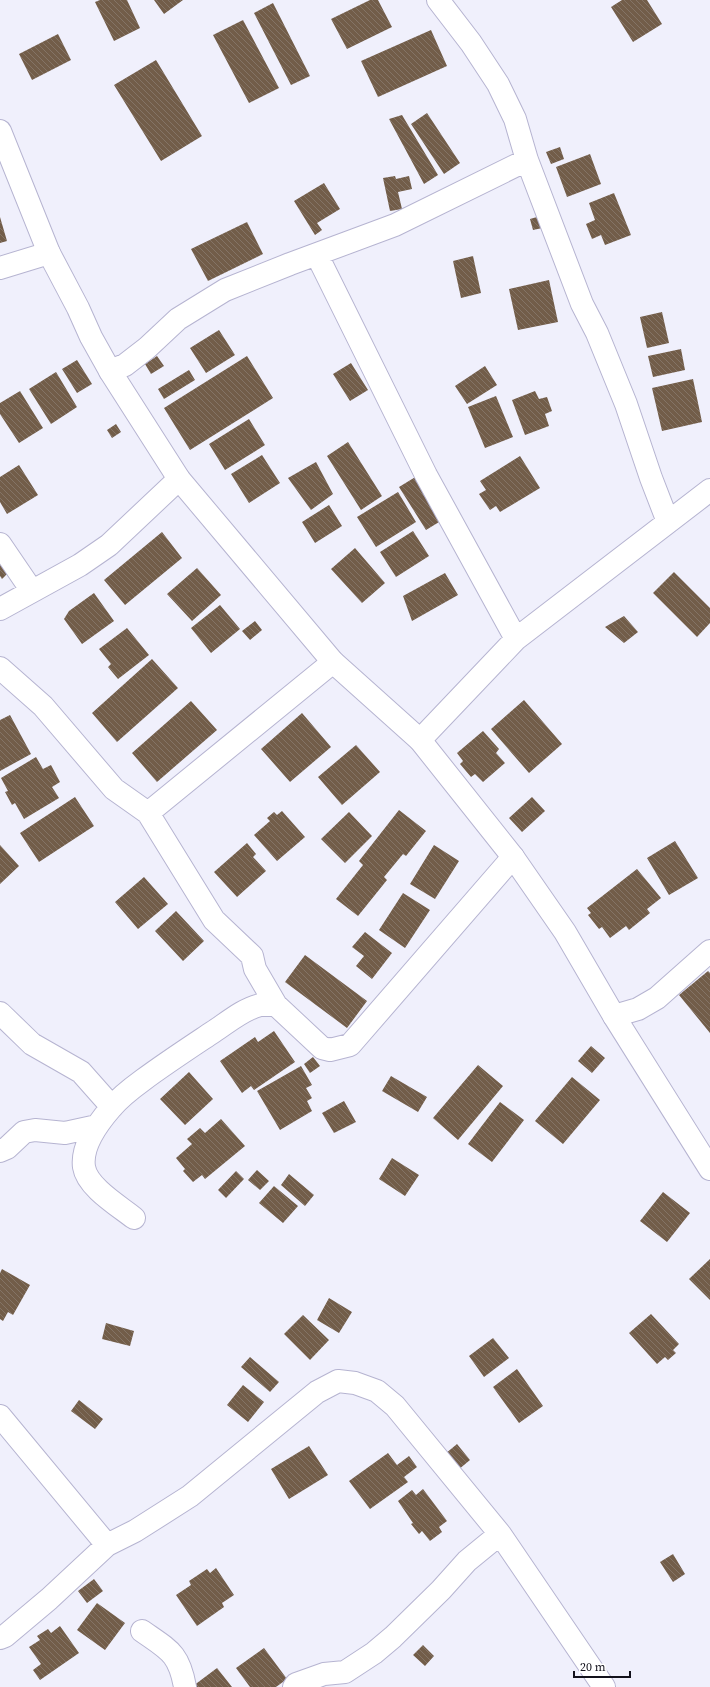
<svg xmlns="http://www.w3.org/2000/svg" width="710" height="1687" viewBox="0 0 710 1687" font-family="'Source Serif 4',serif">
<style>
.building{fill:url(#building-back-hatch)}
.lines{fill:none;stroke-linecap:round;stroke-linejoin:round}
.minor-casing{stroke:#b6b4d1;stroke-width:24}
.tertiary-casing{stroke:#b6b4d1;stroke-width:24}
.minor{stroke:#fff;stroke-width:22}
.tertiary{stroke:#fff;stroke-width:22}
</style>
<defs>
<pattern id="building-back-hatch" width="6" height="6" patternUnits="userSpaceOnUse"><rect width="6" height="6" fill="#725d49"/><path d="M-1 5l2 2M0 0l6 6M5-1l2 2" fill="none" stroke="#847466"/></pattern>
</defs>
<rect width="100%" height="100%" fill="#f0f0fc"/>
<path class="building" d="M 100,0 L 127,0 L 140,28 L 114,41 L 95,2 Z
M 154,0 L 183,0 L 164,14 Z
M 370,0 L 378,0 L 392,27 L 347,49 L 331,19 Z
M 622,0 L 647,0 L 662,24 L 633,42 L 611,7 Z
M 273,3 L 310,76 L 291,85 L 254,13 Z
M 243,20 L 279,88 L 249,103 L 213,35 Z
M 431,30 L 447,66 L 378,97 L 361,61 Z
M 58,34 L 71,60 L 32,80 L 19,54 Z
M 156,60 L 202,136 L 161,161 L 114,85 Z
M 427,113 L 460,163 L 444,174 L 411,124 Z
M 402,115 L 438,175 L 424,184 L 389,119 Z
M 560,147 L 564,159 L 551,164 L 546,152 Z
M 590,154 L 601,184 L 567,197 L 556,167 Z
M 395,176 L 396,179 L 409,176 L 412,189 L 398,192 L 402,209 L 390,211 L 383,178 Z
M 324,183 L 340,209 L 317,223 L 322,230 L 315,235 L 294,201 Z
M 614,193 L 631,235 L 605,245 L 601,235 L 592,239 L 586,224 L 595,220 L 589,203 Z
M 544,215 L 547,227 L 533,230 L 530,219 Z
M 0,217 L 7,241 L 0,243 Z
M 247,222 L 263,254 L 208,281 L 191,249 Z
M 473,256 L 481,293 L 461,298 L 453,261 Z
M 549,280 L 558,322 L 518,330 L 509,289 Z
M 662,312 L 669,343 L 647,348 L 640,317 Z
M 219,330 L 235,355 L 206,373 L 190,348 Z
M 681,349 L 685,370 L 653,377 L 648,356 Z
M 157,356 L 164,366 L 151,374 L 145,364 Z
M 247,356 L 273,398 L 190,450 L 164,408 Z
M 77,360 L 92,384 L 77,393 L 62,369 Z
M 351,363 L 368,390 L 350,401 L 333,374 Z
M 485,366 L 497,385 L 467,404 L 455,386 Z
M 189,370 L 195,380 L 164,399 L 158,389 Z
M 56,372 L 77,407 L 51,424 L 29,389 Z
M 693,379 L 702,422 L 662,431 L 652,388 Z
M 20,391 L 43,428 L 19,443 L 0,414 L 0,403 Z
M 535,391 L 539,399 L 547,397 L 552,411 L 545,414 L 549,426 L 525,435 L 512,400 Z
M 496,396 L 513,437 L 485,448 L 468,407 Z
M 249,419 L 265,445 L 225,470 L 209,444 Z
M 116,424 L 121,432 L 112,438 L 107,430 Z
M 348,442 L 382,496 L 361,510 L 327,456 Z
M 262,455 L 280,483 L 249,503 L 231,474 Z
M 520,456 L 540,488 L 500,512 L 496,506 L 490,510 L 479,494 L 486,490 L 480,481 Z
M 316,462 L 333,494 L 311,510 L 288,478 Z
M 19,465 L 38,495 L 7,514 L 0,502 L 0,477 Z
M 417,476 L 444,519 L 426,530 L 399,487 Z
M 398,492 L 416,522 L 376,547 L 357,517 Z
M 329,505 L 342,526 L 315,543 L 302,522 Z
M 413,531 L 429,556 L 396,577 L 380,552 Z
M 162,532 L 182,558 L 125,605 L 104,580 Z
M 355,548 L 385,583 L 362,603 L 331,569 Z
M 0,559 L 11,570 L 2,579 L 0,576 Z
M 197,568 L 221,595 L 192,621 L 167,594 Z
M 674,572 L 710,608 L 710,623 L 697,637 L 653,593 Z
M 445,573 L 458,595 L 412,621 L 403,596 Z
M 94,593 L 114,621 L 82,644 L 64,619 L 69,611 Z
M 220,605 L 240,629 L 211,653 L 191,628 Z
M 624,616 L 638,632 L 624,643 L 605,627 Z
M 255,621 L 262,630 L 250,640 L 242,631 Z
M 127,628 L 149,655 L 118,679 L 108,667 L 111,664 L 99,649 Z
M 152,659 L 178,688 L 117,742 L 92,713 Z
M 524,700 L 562,744 L 529,773 L 491,729 Z
M 191,701 L 217,730 L 157,782 L 132,753 Z
M 302,713 L 331,747 L 290,782 L 261,749 Z
M 10,715 L 31,754 L 0,771 L 0,720 Z
M 483,731 L 499,749 L 496,753 L 505,763 L 483,782 L 475,774 L 471,777 L 460,764 L 463,761 L 457,753 Z
M 356,745 L 380,772 L 342,805 L 318,777 Z
M 36,757 L 43,769 L 51,765 L 60,782 L 52,787 L 59,798 L 24,819 L 15,803 L 12,805 L 5,792 L 8,791 L 1,778 Z
M 75,797 L 94,826 L 39,862 L 20,833 Z
M 532,797 L 545,811 L 522,832 L 509,818 Z
M 399,810 L 426,831 L 406,856 L 403,854 L 384,877 L 387,880 L 358,916 L 336,899 L 363,865 L 359,861 Z
M 282,811 L 305,837 L 277,861 L 254,835 L 270,821 L 267,818 L 274,812 L 277,815 Z
M 349,812 L 372,836 L 345,863 L 321,839 Z
M 675,841 L 698,878 L 669,895 L 647,858 Z
M 247,843 L 256,854 L 253,857 L 266,871 L 237,897 L 214,872 Z
M 0,845 L 19,866 L 0,884 Z
M 434,845 L 459,861 L 435,899 L 410,884 Z
M 637,869 L 661,898 L 647,909 L 650,913 L 629,930 L 626,926 L 610,938 L 602,927 L 599,929 L 588,915 L 591,913 L 587,908 Z
M 144,877 L 168,904 L 138,929 L 115,902 Z
M 403,893 L 430,910 L 405,948 L 379,930 Z
M 176,911 L 204,941 L 183,961 L 155,931 Z
M 365,932 L 392,953 L 372,979 L 356,966 L 364,956 L 352,947 Z
M 305,955 L 367,1001 L 347,1028 L 285,982 Z
M 708,971 L 710,973 L 710,1033 L 679,995 Z
M 274,1031 L 295,1062 L 254,1090 L 251,1086 L 242,1093 L 220,1061 L 255,1037 L 258,1042 Z
M 591,1046 L 605,1058 L 592,1073 L 578,1061 Z
M 313,1057 L 320,1066 L 310,1073 L 304,1064 Z
M 478,1065 L 503,1086 L 458,1140 L 433,1118 Z
M 301,1066 L 312,1085 L 306,1088 L 312,1098 L 307,1101 L 312,1111 L 280,1130 L 257,1091 Z
M 189,1072 L 213,1099 L 185,1125 L 160,1099 Z
M 391,1076 L 427,1097 L 418,1112 L 382,1091 Z
M 572,1077 L 600,1100 L 563,1144 L 535,1121 Z
M 344,1101 L 356,1122 L 334,1133 L 322,1113 Z
M 500,1102 L 524,1120 L 492,1162 L 468,1144 Z
M 221,1119 L 245,1146 L 205,1179 L 202,1175 L 193,1182 L 183,1171 L 185,1169 L 176,1158 L 192,1144 L 187,1139 L 200,1128 L 205,1133 Z
M 392,1158 L 419,1175 L 405,1196 L 379,1179 Z
M 257,1170 L 269,1181 L 260,1190 L 248,1180 Z
M 236,1171 L 244,1179 L 226,1198 L 218,1190 Z
M 289,1174 L 314,1195 L 305,1206 L 281,1185 Z
M 274,1186 L 298,1206 L 283,1223 L 259,1203 Z
M 663,1192 L 690,1213 L 667,1242 L 640,1221 Z
M 710,1259 L 710,1300 L 689,1279 Z
M 2,1269 L 30,1285 L 13,1315 L 8,1312 L 3,1321 L 0,1319 L 0,1273 Z
M 329,1298 L 352,1312 L 339,1333 L 317,1320 Z
M 651,1314 L 679,1344 L 673,1350 L 676,1353 L 668,1360 L 665,1357 L 657,1364 L 629,1333 Z
M 303,1315 L 329,1340 L 310,1360 L 284,1334 Z
M 106,1323 L 134,1331 L 130,1346 L 102,1339 Z
M 493,1338 L 509,1358 L 484,1377 L 469,1356 Z
M 250,1357 L 279,1382 L 270,1392 L 241,1367 Z
M 517,1369 L 543,1406 L 519,1423 L 493,1387 Z
M 243,1385 L 264,1402 L 248,1422 L 227,1405 Z
M 79,1400 L 103,1419 L 95,1429 L 71,1411 Z
M 457,1444 L 470,1460 L 458,1470 L 445,1454 Z
M 309,1446 L 328,1475 L 289,1499 L 271,1469 Z
M 388,1453 L 397,1465 L 409,1456 L 417,1467 L 404,1477 L 408,1482 L 370,1509 L 349,1481 Z
M 423,1489 L 447,1521 L 439,1527 L 442,1532 L 430,1541 L 422,1531 L 419,1534 L 411,1524 L 413,1523 L 398,1501 L 412,1490 L 416,1495 Z
M 673,1554 L 685,1574 L 673,1582 L 660,1562 Z
M 216,1568 L 234,1595 L 222,1603 L 224,1607 L 197,1626 L 176,1595 L 191,1585 L 189,1581 L 207,1569 L 210,1573 Z
M 94,1579 L 103,1591 L 87,1603 L 78,1591 Z
M 97,1603 L 125,1623 L 105,1650 L 77,1630 Z
M 60,1626 L 79,1653 L 40,1680 L 33,1670 L 41,1664 L 29,1647 L 40,1640 L 37,1636 L 48,1629 L 51,1633 Z
M 423,1645 L 434,1656 L 425,1666 L 413,1655 Z
M 264,1648 L 287,1679 L 276,1687 L 250,1687 L 236,1668 Z
M 217,1668 L 232,1687 L 194,1687 L 193,1686 Z"/>
<g class="lines">
<g class="minor-casing">
<path id="minor" d="M 438,0 L 471,43 L 498,84 L 515,119 L 527,160 L 582,304 L 597,333 L 626,404 L 651,478 L 668,522
M 317,255 L 426,475 L 516,639
M 0,268 L 49,253
M 110,371 L 125,365 L 147,348 L 178,319 L 225,290 L 290,264 L 395,225 L 527,160
M 0,544 L 32,591
M 0,609 L 80,565 L 109,545 L 179,479
M 0,668 L 43,706 L 114,789 L 148,813 L 214,920 L 252,956 L 255,969 L 276,1005
M 420,740 L 516,639 L 710,490
M 148,813 L 333,662
M 0,1013 L 32,1044 L 81,1072 L 112,1107
M 614,1016 L 638,1009 L 657,998 L 710,951
M 0,1151 L 7,1148 L 24,1132 L 35,1130 L 65,1133 L 97,1126
M 134,1218 C 119,1206 87,1187 84,1167 C 81,1146 98,1123 111,1108 C 120,1097 132,1088 143,1080 C 166,1063 189,1048 213,1032 C 227,1023 243,1009 260,1005 C 265,1005 271,1005 276,1005 L 322,1048 L 330,1050 L 350,1045 L 513,857
M 0,1416 L 107,1545
M 142,1631 C 169,1650 179,1653 185,1687
M 0,1638 L 5,1636 L 49,1599 L 107,1545 L 135,1531 L 190,1496 L 317,1392 L 338,1381 L 355,1383 L 377,1391 L 395,1406 L 500,1534 L 604,1687
M 294,1687 L 296,1684 L 324,1674 L 345,1672 L 374,1653 L 393,1637 L 441,1590 L 467,1561 L 500,1534"/>
</g>
<g class="tertiary-casing">
<path id="tertiary" d="M 0,131 L 49,253 L 78,308 L 91,337 L 110,371 L 179,479 L 333,662 L 420,740 L 513,857 L 565,932 L 614,1016 L 710,1169"/>
</g>
<use href="#minor" class="minor"/>
<use href="#tertiary" class="tertiary"/>
</g>
<path d="M574 1671v6h56v-6" fill="none" stroke="#12111b" stroke-width="2"/>
<text x="580" y="1671" font-size="12" fill="#12111b" stroke="#ffffff" stroke-width="3" paint-order="stroke">20 m</text>
</svg>
